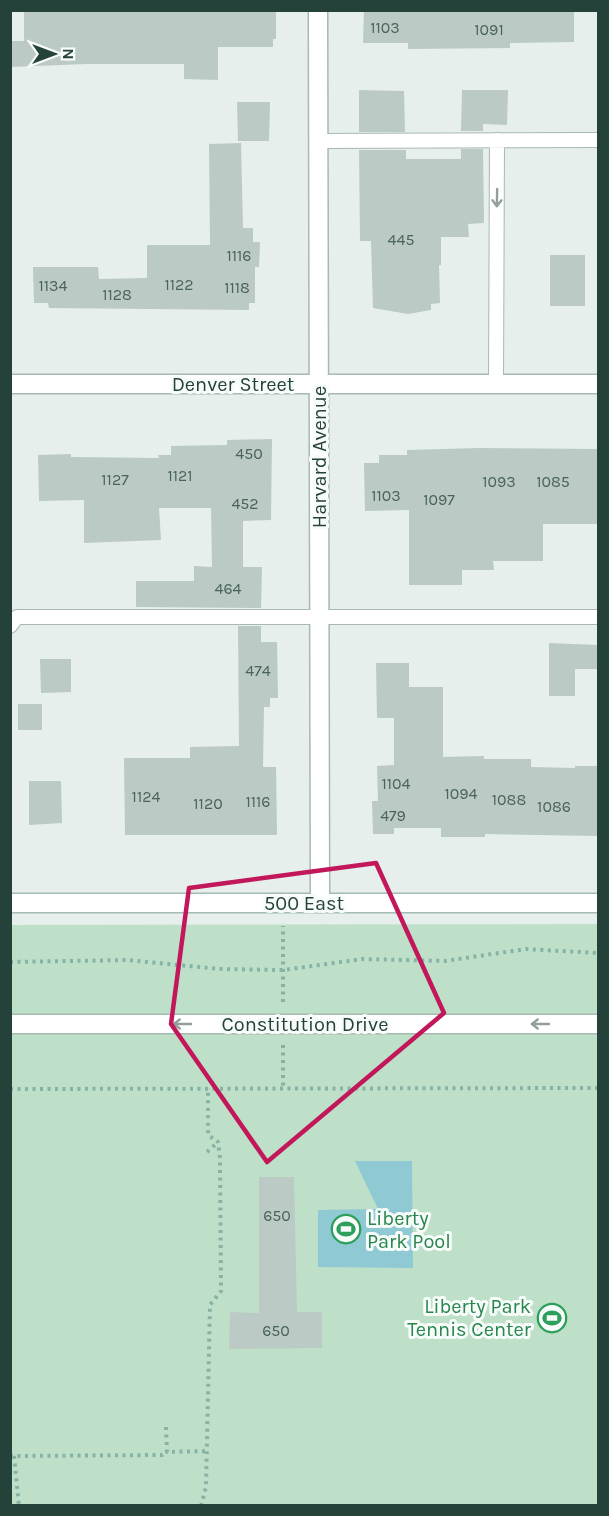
<svg xmlns="http://www.w3.org/2000/svg" width="609" height="1516" viewBox="0 0 609 1516" font-family="Karla,sans-serif">
<style>
.green{fill:#bfe0c8}
.water{fill:#8ec9d4}
.building{fill:#bbcac4}
.lines{fill:none;stroke-linecap:round;stroke-linejoin:round}
.lane-casing{stroke:#a8b8b2;stroke-width:16}
.street-casing{stroke:#a8b8b2;stroke-width:21}
.secondary-casing{stroke:#a4bbb3;stroke-width:21}
.path{stroke:#86b3a5;stroke-width:4;stroke-dasharray:3 4.5;stroke-linecap:butt}
.lane{stroke:#fff;stroke-width:14}
.street{stroke:#fff;stroke-width:18}
.secondary{stroke:#fff;stroke-width:18}
.oneway{stroke:#92a09c}
.marked{fill:none;stroke:#c2185b;stroke-width:4.5;stroke-linejoin:round}
.labels{text-anchor:middle;dominant-baseline:central;stroke-width:6;stroke-linejoin:round;paint-order:stroke}
.number-label{font-size:16px;fill:#4a645c}
.street-label{font-size:20px;fill:#24423a;stroke:#f7fbf9}
.leisure-label{font-size:20px;fill:#27864d;stroke:#f7fbf9;text-anchor:start}
</style>
<rect width="100%" height="100%" fill="#e6efeb"/>
<path class="green" d="M 598,924 L 598,1505 L 11,1506 L 11,925 Z"/>
<path class="water" d="M 355,1161 L 412,1161 L 413,1268 L 318,1267 L 318,1210 L 378,1209 Z"/>
<path class="building" d="M 24,10 L 276,10 L 276,39 L 273,39 L 273,47 L 218,47 L 218,80 L 184,79 L 184,64 L 87,64 L 10,67 L 10,41 L 24,41 Z
M 364,10 L 574,10 L 574,42 L 510,43 L 510,48 L 408,49 L 408,43 L 363,43 Z
M 359,90 L 404,91 L 405,132 L 359,132 Z
M 462,90 L 508,90 L 507,125 L 483,124 L 483,131 L 461,131 Z
M 237,102 L 270,102 L 269,141 L 238,141 Z
M 241,143 L 243,228 L 253,228 L 253,242 L 260,242 L 259,267 L 255,267 L 255,303 L 249,303 L 249,310 L 49,308 L 48,303 L 34,303 L 33,267 L 98,267 L 99,279 L 147,278 L 147,245 L 210,245 L 209,144 Z
M 461,149 L 483,149 L 484,223 L 468,224 L 469,237 L 441,237 L 441,265 L 439,265 L 440,303 L 431,304 L 431,310 L 408,314 L 373,308 L 371,241 L 360,241 L 359,150 L 406,150 L 406,159 L 461,159 Z
M 550,255 L 585,255 L 585,306 L 550,306 Z
M 272,439 L 271,520 L 243,521 L 243,567 L 262,567 L 261,608 L 136,607 L 136,581 L 194,581 L 194,566 L 212,567 L 211,508 L 159,508 L 161,540 L 84,543 L 84,500 L 39,501 L 38,455 L 71,454 L 71,457 L 159,458 L 158,455 L 171,455 L 171,446 L 227,445 L 227,440 Z
M 479,448 L 598,449 L 598,524 L 543,524 L 543,561 L 493,561 L 494,570 L 462,570 L 462,585 L 409,585 L 409,510 L 365,511 L 364,463 L 379,463 L 379,455 L 407,455 L 407,450 Z
M 238,626 L 261,626 L 261,642 L 277,642 L 278,698 L 270,698 L 270,707 L 264,707 L 263,767 L 276,767 L 277,835 L 125,835 L 124,758 L 190,758 L 190,747 L 239,746 Z
M 549,643 L 598,645 L 598,669 L 575,669 L 575,696 L 549,696 Z
M 40,659 L 71,659 L 71,692 L 41,693 Z
M 376,663 L 409,663 L 409,687 L 443,687 L 443,757 L 484,756 L 484,759 L 531,759 L 531,767 L 575,768 L 575,766 L 598,766 L 598,836 L 485,834 L 485,837 L 441,837 L 441,828 L 394,828 L 394,834 L 373,834 L 372,801 L 378,801 L 377,766 L 394,765 L 394,718 L 377,718 Z
M 18,704 L 42,704 L 42,730 L 18,730 Z
M 29,781 L 61,781 L 62,823 L 29,825 Z
M 259,1177 L 294,1177 L 297,1312 L 322,1312 L 322,1348 L 229,1349 L 230,1312 L 259,1313 Z"/>
<g class="lines">
<g class="lane-casing">
<path id="lane" d="M 318,141 L 598,140
M 496,384 L 497,140
M 10,626 L 17,617 L 598,617"/>
</g>
<g class="street-casing">
<path id="street" d="M 318,10 L 320,903
M 10,384 L 598,384
M 10,1024 L 598,1024"/>
</g>
<g class="secondary-casing">
<path id="secondary" d="M 10,903 L 598,903"/>
</g>
<path class="path" d="M 10,962 L 128,960 L 219,969 L 283,970 L 363,959 L 445,961 L 526,949 L 598,953
M 283,1002 L 283,926
M 283,1045 L 283,1087
M 10,1089 L 598,1088
M 207,1152 L 217,1143
M 166,1427 L 167,1452 L 207,1451
M 10,1456 L 162,1455 L 167,1452
M 14,1456 L 19,1506
M 201,1506 L 206,1487 L 210,1305 L 221,1291 L 220,1158 L 218,1142 L 208,1135 L 208,1088"/>
<use href="#lane" class="lane"/>
<use href="#street" class="street"/>
<use href="#secondary" class="secondary"/>
</g>
<defs><path id="oneway-shaft" d="M-6 0H5M1.5-3L5.5 0L1.5 3" fill="none" stroke-width="1.6" stroke-linecap="round" stroke-linejoin="round" transform="scale(1.5)"/></defs>
<g class="oneway">
<use href="#oneway-shaft" transform="translate(497 198) rotate(91)"/>
<use href="#oneway-shaft" transform="translate(182 1024) rotate(180)"/>
<use href="#oneway-shaft" transform="translate(540 1024) rotate(-180)"/>
</g>
<path class="marked" d="M 376,863 L 444,1013 L 267,1162 L 171,1024 L 189,888 Z"/>
<defs>
<g id="stadium-ring" transform="scale(1.5)"><circle r="9.5" fill="#f7fbf9" stroke="#2e9e5b" stroke-width="1.5"/><path d="M0-5a6.5 5 0 1 0 0 10a6.5 5 0 1 0 0-10ZM-3.5-1.8h7v3.6h-7Z" fill="#2e9e5b"/></g>
</defs>
<g fill-rule="evenodd">
<use href="#stadium-ring" x="346" y="1229"/>
<use href="#stadium-ring" x="552" y="1318"/>
</g>
<g class="labels">
<g class="number-label">
<text x="385" y="27">1103</text>
<text x="489" y="29">1091</text>
<text x="401" y="239">445</text>
<text x="239" y="255">1116</text>
<text x="179" y="284">1122</text>
<text x="53" y="285">1134</text>
<text x="237" y="287">1118</text>
<text x="117" y="294">1128</text>
<text x="249" y="453">450</text>
<text x="180" y="475">1121</text>
<text x="115" y="479">1127</text>
<text x="499" y="481">1093</text>
<text x="553" y="481">1085</text>
<text x="386" y="495">1103</text>
<text x="439" y="499">1097</text>
<text x="245" y="503">452</text>
<text x="228" y="588">464</text>
<text x="258" y="670">474</text>
<text x="396" y="783">1104</text>
<text x="461" y="793">1094</text>
<text x="146" y="796">1124</text>
<text x="509" y="799">1088</text>
<text x="258" y="801">1116</text>
<text x="208" y="803">1120</text>
<text x="554" y="806">1086</text>
<text x="393" y="815">479</text>
<text x="277" y="1215">650</text>
<text x="276" y="1330">650</text>
</g>
<g class="street-label">
<text x="233" y="384">Denver Street</text>
<text transform="translate(319 457) rotate(-90)">Harvard Avenue</text>
<text x="304" y="903">500 East</text>
<text x="305" y="1024">Constitution Drive</text>
</g>
<g class="leisure-label">
<text x="367" y="1218">Liberty<tspan x="367" dy="23">Park Pool</tspan></text>
<text x="531" y="1306" text-anchor="end">Liberty Park<tspan x="531" dy="23">Tennis Center</tspan></text>
</g>
</g>
<rect width="609" height="1516" fill="none" stroke="#24423a" stroke-width="24"/>
<g transform="translate(54 54) rotate(90)" stroke="#f7fbf9" stroke-width="4.5" paint-order="stroke">
<path d="M0-4.5L10 22L0 15L-10 22Z" fill="#24423a"/>
<text y="-9" font-size="16" font-weight="bold" text-anchor="middle" fill="#24423a">N</text>
</g>
</svg>
